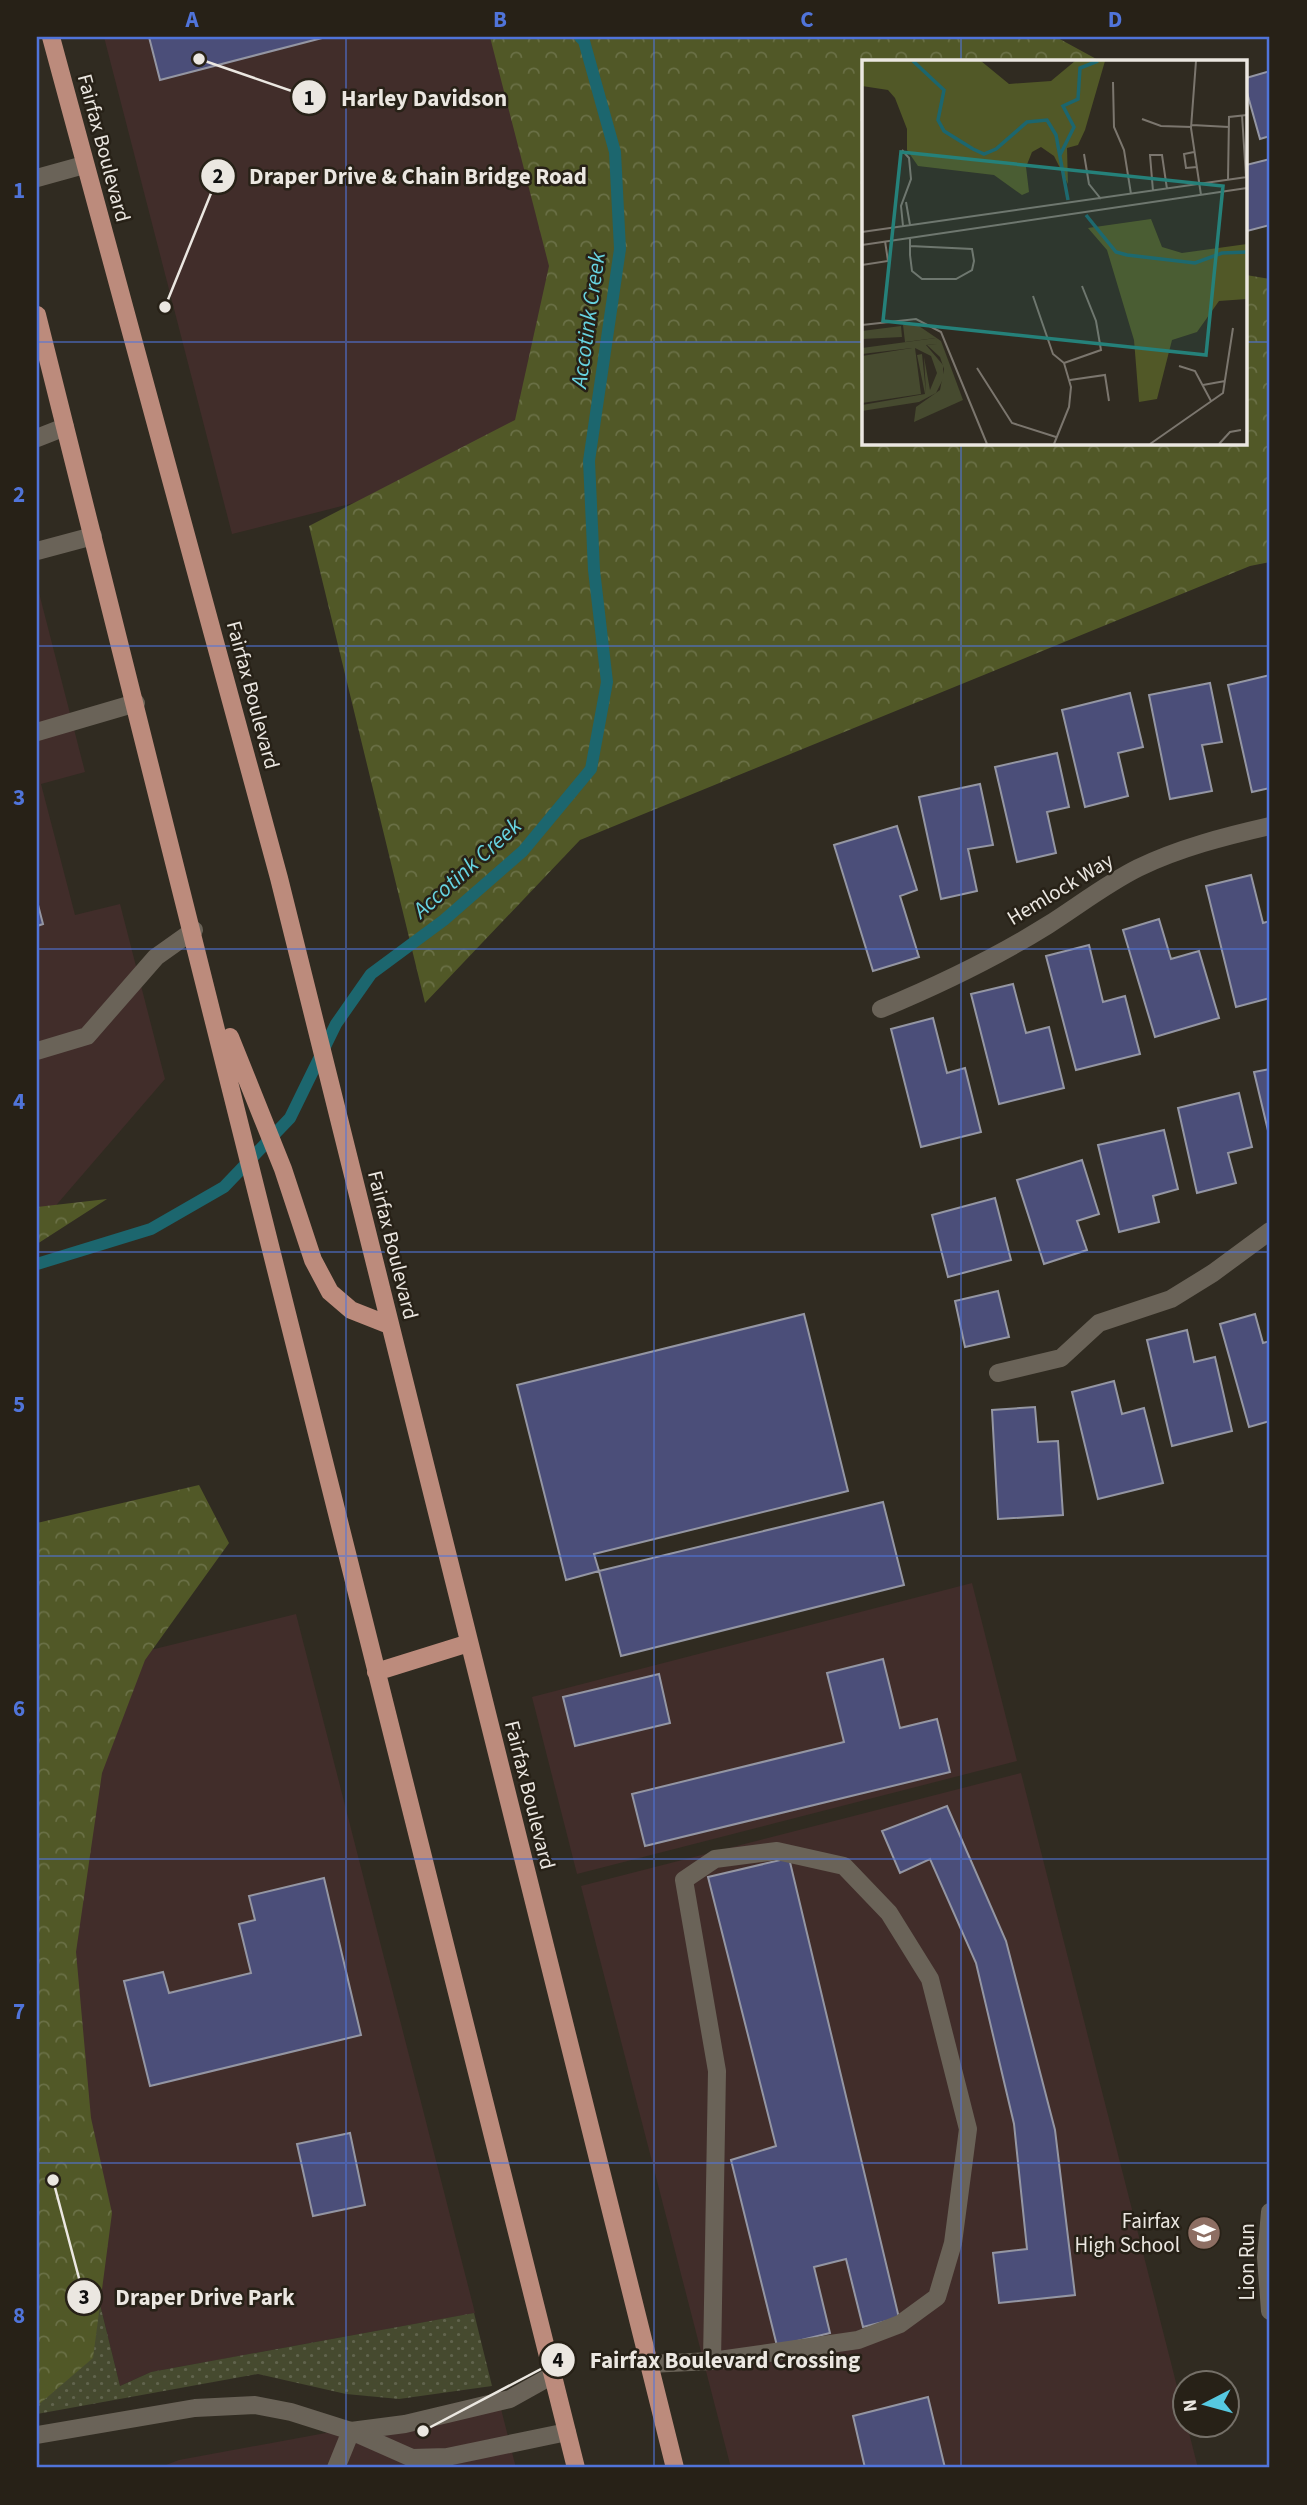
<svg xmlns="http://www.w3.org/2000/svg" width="1307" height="2505" viewBox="0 0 1307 2505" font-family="'Source Sans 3',sans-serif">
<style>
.commercial{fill:#412d2a}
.grass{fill:url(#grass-dots)}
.forest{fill:url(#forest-crowns)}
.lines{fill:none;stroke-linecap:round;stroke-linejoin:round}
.stream{stroke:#1c666e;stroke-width:12}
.building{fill:#4b4e79;stroke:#9496a3;stroke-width:2}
.minor{stroke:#6a6358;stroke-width:18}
.major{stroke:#bc8b7c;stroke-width:18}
.grid{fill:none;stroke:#5074da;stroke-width:2;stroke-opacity:0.55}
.labels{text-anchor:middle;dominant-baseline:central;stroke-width:5;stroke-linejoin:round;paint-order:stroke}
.street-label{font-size:21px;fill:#ebe7e1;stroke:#272117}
.poi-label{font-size:21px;fill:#ebe7e1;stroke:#272117;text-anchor:end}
.water-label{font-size:23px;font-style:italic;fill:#67d3e0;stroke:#272117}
.inset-river{fill:none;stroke:#1c666e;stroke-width:3.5}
.inset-road{fill:none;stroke:#7b766e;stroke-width:2}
.view{fill:#25817a;fill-opacity:0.15;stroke:#25817a;stroke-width:3.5}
.inset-edge{fill:none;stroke:#ebe7e1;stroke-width:3.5}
.leader{fill:none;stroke:#ebe7e1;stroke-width:2.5}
.callout-dot{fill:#ebe7e1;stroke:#272117;stroke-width:2.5}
.mark-label{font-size:21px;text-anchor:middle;font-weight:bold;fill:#111}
.callout-label{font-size:23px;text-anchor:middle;font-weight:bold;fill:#ebe7e1;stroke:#272117;stroke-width:5;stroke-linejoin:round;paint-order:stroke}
.neatline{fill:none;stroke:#5074da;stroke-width:2.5}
.grid-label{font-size:23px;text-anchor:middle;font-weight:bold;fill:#5074da}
</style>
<defs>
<pattern id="grass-dots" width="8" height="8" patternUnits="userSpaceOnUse" patternTransform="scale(1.75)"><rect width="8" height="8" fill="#464a2f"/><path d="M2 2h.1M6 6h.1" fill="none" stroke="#61644d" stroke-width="1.8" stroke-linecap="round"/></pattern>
<pattern id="forest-crowns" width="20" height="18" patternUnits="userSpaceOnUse" patternTransform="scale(1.75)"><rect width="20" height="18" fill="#515827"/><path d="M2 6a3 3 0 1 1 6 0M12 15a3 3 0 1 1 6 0" fill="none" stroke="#6a7046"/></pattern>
</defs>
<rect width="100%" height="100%" fill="#302b21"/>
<path class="commercial" d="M 104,37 L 577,37 L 676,421 L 232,534 Z
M 37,585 L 85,772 L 41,784 L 75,915 L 120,904 L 165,1079 L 52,1210 L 37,1213 Z
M 972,1583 L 1017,1761 L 577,1874 L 532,1697 Z
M 296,1614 L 475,2313 L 151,2372 L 120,2386 L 37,2046 L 37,1678 Z
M 1021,1773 L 1184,2414 L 1184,2424 L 1187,2425 L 1198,2468 L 731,2468 L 581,1886 Z
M 499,2401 L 516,2468 L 158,2468 L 179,2460 Z"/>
<path class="grass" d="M 37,2047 L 120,2386 L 151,2372 L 474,2313 L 492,2386 L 399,2399 L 346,2394 L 258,2374 L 37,2414 Z"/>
<path class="forest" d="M 490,37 L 1056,37 L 1100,61 L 864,61 L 864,443 L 1246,443 L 1246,275 L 1270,279 L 1270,562 L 1250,566 L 580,840 L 425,1003 L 309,526 L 515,420 L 549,266 Z
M 107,1199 L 37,1244 L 37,1207 Z
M 199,1485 L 229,1543 L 145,1660 L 102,1773 L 76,1952 L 91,2118 L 112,2213 L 93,2358 L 37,2406 L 37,1523 Z"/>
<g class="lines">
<path class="stream" d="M 37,1264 L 151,1229 L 224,1187 L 290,1118 L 336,1024 L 371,974 L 444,920 L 523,851 L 591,769 L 607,682 L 594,570 L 589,461 L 620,249 L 615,152 L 584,41 L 580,37"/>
</g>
<path class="building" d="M 149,37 L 326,37 L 160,80 Z
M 1270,71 L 1270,136 L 1260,139 L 1246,89 L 1246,78 Z
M 1270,159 L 1270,225 L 1247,231 L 1246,165 Z
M 1270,675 L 1270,788 L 1252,792 L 1228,685 Z
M 1210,683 L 1222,742 L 1202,745 L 1212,791 L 1170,799 L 1149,695 Z
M 1130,693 L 1143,747 L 1118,753 L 1128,796 L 1085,807 L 1062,710 Z
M 1057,753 L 1069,807 L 1047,812 L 1056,853 L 1017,862 L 995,767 Z
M 980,784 L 993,845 L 968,849 L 977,891 L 941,899 L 919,797 Z
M 897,826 L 917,890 L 900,896 L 919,957 L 873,971 L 834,845 Z
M 1251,875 L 1263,923 L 1270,921 L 1270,998 L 1236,1007 L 1206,886 Z
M 37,901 L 43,924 L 37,926 Z
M 1159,919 L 1171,959 L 1199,951 L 1219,1018 L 1155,1037 L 1123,930 Z
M 1089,945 L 1103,1002 L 1125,996 L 1140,1054 L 1076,1070 L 1046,956 Z
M 1013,984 L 1026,1033 L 1049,1027 L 1064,1088 L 999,1104 L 971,994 Z
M 933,1018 L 947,1073 L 965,1068 L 981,1132 L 921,1147 L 891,1029 Z
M 1270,1069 L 1270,1139 L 1254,1072 Z
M 1239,1093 L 1252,1147 L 1228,1153 L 1236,1183 L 1197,1193 L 1178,1108 Z
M 1164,1130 L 1178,1189 L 1153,1196 L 1159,1222 L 1119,1232 L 1098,1145 Z
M 1082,1160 L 1099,1214 L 1077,1221 L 1087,1250 L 1044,1264 L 1017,1180 Z
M 995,1198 L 1011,1260 L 948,1277 L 932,1215 Z
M 998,1291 L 1009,1337 L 965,1347 L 955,1301 Z
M 804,1314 L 848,1491 L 594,1554 L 599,1571 L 566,1580 L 517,1385 Z
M 1255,1314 L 1263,1343 L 1270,1341 L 1270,1421 L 1249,1427 L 1220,1324 Z
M 1187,1330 L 1194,1362 L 1215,1357 L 1232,1431 L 1172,1446 L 1147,1340 Z
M 1114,1381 L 1122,1414 L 1144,1408 L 1163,1483 L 1098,1499 L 1072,1392 Z
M 1035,1407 L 1038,1442 L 1058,1441 L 1063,1515 L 998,1519 L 992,1410 Z
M 883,1502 L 904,1585 L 621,1656 L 599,1571 Z
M 883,1659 L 900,1728 L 937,1719 L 950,1772 L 645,1846 L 632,1794 L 844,1742 L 827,1673 Z
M 659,1674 L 670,1723 L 575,1746 L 563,1697 Z
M 947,1806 L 1006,1941 L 1055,2130 L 1075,2295 L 999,2303 L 993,2253 L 1027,2249 L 1014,2124 L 976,1963 L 930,1859 L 900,1873 L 882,1831 Z
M 789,1858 L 899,2318 L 863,2327 L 846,2259 L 814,2267 L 830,2333 L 777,2346 L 731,2160 L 776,2146 L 708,1877 Z
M 324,1878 L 361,2035 L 150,2086 L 124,1981 L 163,1972 L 169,1993 L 251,1973 L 239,1924 L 255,1920 L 249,1896 Z
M 350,2133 L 365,2205 L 313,2216 L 297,2144 Z
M 928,2397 L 945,2468 L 865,2468 L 853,2416 Z"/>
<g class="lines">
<path class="minor" d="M 37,178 L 84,165
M 37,438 L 65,427
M 37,551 L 93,536
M 37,732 L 136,703
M 881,1009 C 939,985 995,958 1048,925 C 1078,906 1106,884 1138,868 C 1179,848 1226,836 1270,826
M 37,1051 L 87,1036 L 156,957 L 194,930
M 998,1373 L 1061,1358 L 1099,1323 L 1171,1299 L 1213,1273 L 1270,1231
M 1270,2212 L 1266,2257 L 1270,2311
M 649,2364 L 712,2361 L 858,2340 L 900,2324 L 937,2297 L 953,2243 L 968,2129 L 930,1979 L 889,1913 L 844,1866 L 777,1851 L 715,1859 L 684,1880 L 717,2071 L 712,2361
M 351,2431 L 405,2424 L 510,2399 L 553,2375
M 37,2435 L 195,2408 L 255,2405 L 291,2412 L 351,2431 L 412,2458 L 447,2457 L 567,2432
M 336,2468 L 351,2431"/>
<path class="major" d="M 51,37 L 279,878 L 675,2468
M 37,315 C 221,1032 396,1751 576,2468
M 230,1037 L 283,1169 L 313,1260 L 330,1292 L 351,1310 L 389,1325
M 376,1672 L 469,1643"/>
</g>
<path class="grid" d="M 346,37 L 346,2468M 654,37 L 654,2468M 961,37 L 961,61M 37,342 L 864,342M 1246,342 L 1270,342M 961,443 L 961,2468M 37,646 L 1270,646M 37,949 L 1270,949M 37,1252 L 1270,1252M 37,1556 L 1270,1556M 37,1859 L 1270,1859M 37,2163 L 1270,2163"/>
<defs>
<g id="school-disc" transform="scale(1.75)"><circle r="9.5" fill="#8d6e63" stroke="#272117"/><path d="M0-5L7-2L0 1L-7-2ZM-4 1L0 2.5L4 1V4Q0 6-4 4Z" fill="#fff"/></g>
</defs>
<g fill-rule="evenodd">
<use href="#school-disc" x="1204" y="2233"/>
</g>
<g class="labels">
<g class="street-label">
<text transform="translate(104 148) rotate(75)">Fairfax Boulevard</text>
<text transform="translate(253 695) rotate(75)">Fairfax Boulevard</text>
<text transform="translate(1060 889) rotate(-31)">Hemlock Way</text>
<text transform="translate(393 1245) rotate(76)">Fairfax Boulevard</text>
<text transform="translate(530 1795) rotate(76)">Fairfax Boulevard</text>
<text transform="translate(1247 2262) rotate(-90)">Lion Run</text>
</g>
<g class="poi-label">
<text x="1180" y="2221">Fairfax<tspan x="1180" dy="24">High School</tspan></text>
</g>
<g class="water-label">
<text transform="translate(588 320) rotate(-82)">Accotink Creek</text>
<text transform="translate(467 868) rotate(-42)">Accotink Creek</text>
</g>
</g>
<g transform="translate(862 60)">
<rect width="385" height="385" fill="#302b21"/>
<path d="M 54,264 L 79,281 L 101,340 L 52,362 L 54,347 L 78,330 L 82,309 L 78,297 L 65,285 L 74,284 L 74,278 L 43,282 L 41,265 ZM 39,266 L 40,277 L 0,279 L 0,271 Z" fill="#464a2f"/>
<path d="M 0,1 L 119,1 L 147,24 L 189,21 L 213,1 L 243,1 L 223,70 L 216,85 L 205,88 L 206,124 L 192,96 L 179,87 L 170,92 L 164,107 L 167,132 L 160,135 L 132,115 L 56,106 L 45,90 L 45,69 L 33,38 L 26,30 L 0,26 ZM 289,159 L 300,187 L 320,193 L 385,184 L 385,239 L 357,241 L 335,272 L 310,280 L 295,339 L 277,342 L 272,280 L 245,190 L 226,168 Z" fill="#515827"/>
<path d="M 74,278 L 75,284 L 64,285 L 81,305 L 81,319 L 74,333 L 57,342 L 0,351 L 0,345 L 63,334 L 55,295 L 60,294 L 64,333 L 62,297 L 68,330 L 75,313 L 69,296 L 53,288 L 59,334 L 0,343 L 0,296 L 50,288 L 0,294 L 0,288 Z" fill="#464a2f"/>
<path class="inset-river" d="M 51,1 L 82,30 L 76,60 L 82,71 L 111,89 L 122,94 L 134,89 L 165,62 L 185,60 L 194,75 L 206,140M 198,95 L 212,67 L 201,46 L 216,39 L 218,8 L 236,1M 224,155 L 254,192 L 265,195 L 333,203 L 360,193 L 385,192"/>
<path class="inset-road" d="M 334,1 L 329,68 L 339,135M 251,22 L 252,67 L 262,90 L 269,134M 380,55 L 384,117M 280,59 L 299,66 L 330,67M 330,65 L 367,67M 40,90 L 47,98 L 49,119 L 39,146 L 41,166M 332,92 L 322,94 L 324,108 L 335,107M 222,94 L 227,124 L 239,139M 366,120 L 367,57 L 385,55M 291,131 L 288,95 L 300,95 L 305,129M 44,142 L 48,165M 0,172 L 385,117M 0,185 L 385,128M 48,186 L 110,189 L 112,201 L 110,210 L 94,219 L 60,219 L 50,211 L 48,195 L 48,178M 0,205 L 26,201 L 23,181M 171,236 L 191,294 L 202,303 L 209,327 L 207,347 L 192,384M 0,265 L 54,259 L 79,272 L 125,384M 202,303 L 239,290 L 234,261 L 220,226M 317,306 L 333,311 L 349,341M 115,308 L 150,363 L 194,377M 208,320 L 243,315 L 247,341M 341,325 L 363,321M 288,384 L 361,333 L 371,268M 357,384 L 368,372 L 379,370"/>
<path class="view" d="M 39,92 L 361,126 L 344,295 L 21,261 Z"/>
<rect width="385" height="385" class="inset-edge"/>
</g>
<path class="leader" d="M199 59L309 97M165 307L218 176M53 2180L84 2297M423 2431L558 2360"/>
<g class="callout-dot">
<circle cx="199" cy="59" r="7"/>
<circle cx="165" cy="307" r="7"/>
<circle cx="53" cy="2180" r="7"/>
<circle cx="423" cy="2431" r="7"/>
<circle cx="309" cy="97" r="18"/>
<circle cx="218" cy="176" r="18"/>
<circle cx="84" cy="2297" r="18"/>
<circle cx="558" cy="2360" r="18"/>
</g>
<g class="mark-label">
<text x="309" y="105">1</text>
<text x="218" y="183">2</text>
<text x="84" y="2304">3</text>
<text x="558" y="2367">4</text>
</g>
<g class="callout-label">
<text x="424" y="106">Harley Davidson</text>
<text x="418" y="184">Draper Drive &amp; Chain Bridge Road</text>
<text x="205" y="2305">Draper Drive Park</text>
<text x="725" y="2368">Fairfax Boulevard Crossing</text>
</g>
<rect width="1307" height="2505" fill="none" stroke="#272117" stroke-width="77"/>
<g transform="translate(1206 2404) rotate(264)"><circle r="33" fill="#272117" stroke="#757068" stroke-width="2"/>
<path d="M0-5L12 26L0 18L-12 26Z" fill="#56c9e1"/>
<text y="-10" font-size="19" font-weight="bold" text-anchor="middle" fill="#ebe7e1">N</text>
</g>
<rect x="38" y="38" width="1230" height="2428" class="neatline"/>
<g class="grid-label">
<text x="192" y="27">A</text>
<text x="500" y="27">B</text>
<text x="807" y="27">C</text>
<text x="1115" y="27">D</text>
<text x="19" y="198">1</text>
<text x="19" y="502">2</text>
<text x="19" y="805">3</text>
<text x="19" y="1109">4</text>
<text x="19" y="1412">5</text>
<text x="19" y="1716">6</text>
<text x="19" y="2019">7</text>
<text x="19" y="2323">8</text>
</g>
</svg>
